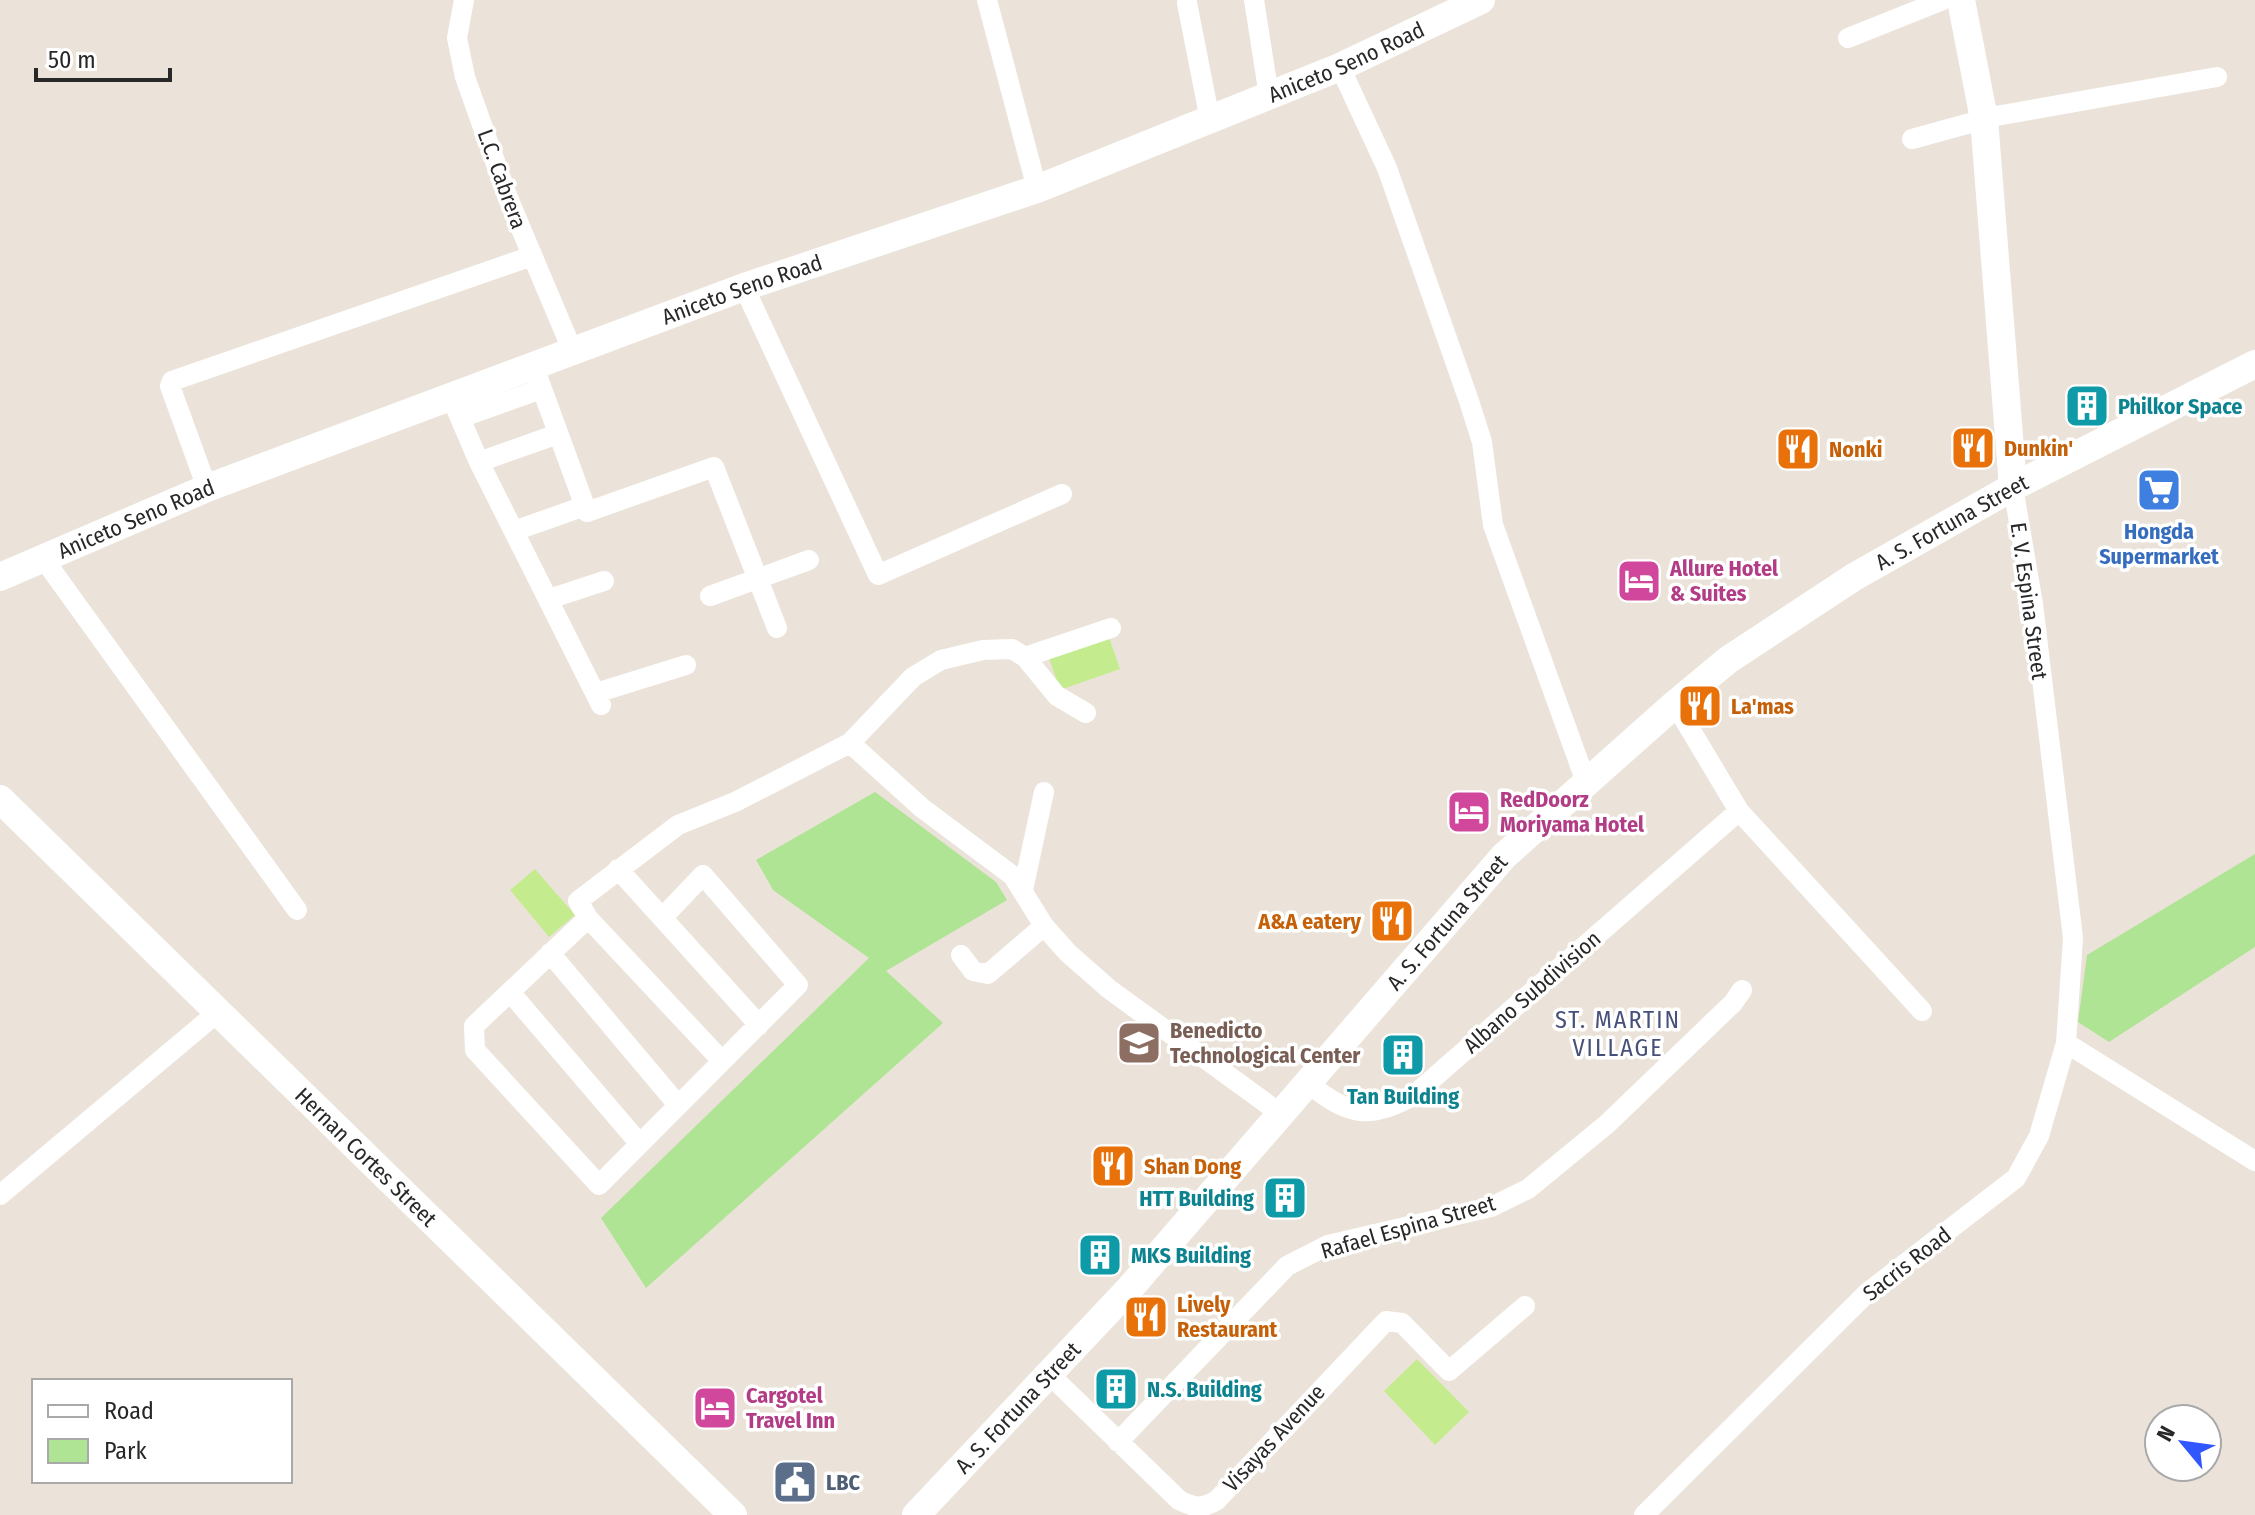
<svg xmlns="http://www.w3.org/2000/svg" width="2255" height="1515" viewBox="0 0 2255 1515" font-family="'Fira Sans Condensed',sans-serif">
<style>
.green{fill:#aee493}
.pitch{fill:#c4ec8e}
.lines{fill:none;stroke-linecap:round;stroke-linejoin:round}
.street{stroke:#fff;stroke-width:20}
.secondary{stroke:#fff;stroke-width:28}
.labels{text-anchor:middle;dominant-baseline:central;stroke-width:7;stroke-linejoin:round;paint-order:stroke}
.street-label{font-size:22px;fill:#282828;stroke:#fff}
.culture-label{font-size:22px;font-weight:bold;fill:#0d838f;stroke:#fff;text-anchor:start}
.food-label{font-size:22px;font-weight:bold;fill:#c56008;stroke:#fff;text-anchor:start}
.shop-label{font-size:22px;font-weight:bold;fill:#366cbe;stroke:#fff}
.hotel-label{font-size:22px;font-weight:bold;fill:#b23c85;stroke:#fff;text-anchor:start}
.education-label{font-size:22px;font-weight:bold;fill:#785e54;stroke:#fff;text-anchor:start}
.service-label{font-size:22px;font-weight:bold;fill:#4e5e75;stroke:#fff;text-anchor:start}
.neighbourhood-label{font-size:24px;letter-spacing:2px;fill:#47507a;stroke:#fff}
</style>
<rect width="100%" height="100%" fill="#ebe3d9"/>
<path class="green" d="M 875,792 L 996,882 L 1007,900 L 886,971 L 943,1023 L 646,1288 L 601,1218 L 869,958 L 773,890 L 756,860 Z
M 2255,854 L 2255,947 L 2109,1042 L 2078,1022 L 2087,955 Z"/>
<path class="pitch" d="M 1109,637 L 1120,669 L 1060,690 L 1049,658 Z
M 535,869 L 575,915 L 549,937 L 510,890 Z
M 1417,1359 L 1469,1412 L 1435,1445 L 1384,1391 Z"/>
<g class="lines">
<path class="street" d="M 464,0 L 457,38 L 465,77 L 508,198 L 573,352
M 987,0 L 1037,189
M 1254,0 L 1269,96
M 1187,3 L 1210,120
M 1848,38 L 1943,0
M 1340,67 L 1387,168 L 1469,401 L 1482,442 L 1493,525 L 1586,782
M 1912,139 L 1996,116 L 2217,77
M 744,287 L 878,575 L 1062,494
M 534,367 L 587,512 L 714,467 L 777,628
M 451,397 L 479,462 L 601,705
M 460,418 L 541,389
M 479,462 L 555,435
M 207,488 L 170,386 L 172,381 L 532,256
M 514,531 L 579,508
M 43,558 L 297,910
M 710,596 L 809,560
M 549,599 L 604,581
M 1025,657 L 1111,628
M 596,693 L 686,665
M 1675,704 L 1739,811 L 1922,1011
M 850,743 L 922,808 L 1013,876 L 1044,926 L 1068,953 L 1109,989 L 1281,1114
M 618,869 L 759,1025
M 1023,890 L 1044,792
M 588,918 L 474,1026 L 475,1050 L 599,1185 L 798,985 L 703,875 L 662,918
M 550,953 L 678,1105
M 961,955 L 973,971 L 988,974 L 1044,926
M 510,992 L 640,1144
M 2066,1043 L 2255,1161
M 722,1061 L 588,918 L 578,901 L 678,825 L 735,802 L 850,743 L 913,677 L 941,660 L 983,650 L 1012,649 L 1025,657 L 1057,696 L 1086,713
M 1308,1083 C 1347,1115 1369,1121 1414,1095 L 1739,811
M 0,1195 L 218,1012
M 1050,1375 L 1179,1500 C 1194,1508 1203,1509 1217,1500 L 1386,1321 L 1402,1323 L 1449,1371 L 1525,1306
M 1118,1442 L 1287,1266 L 1328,1245 L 1491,1207 L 1528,1189 L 1607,1124 L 1733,1003 L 1742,990
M 1644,1515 L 1867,1293 L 2016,1178 L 2039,1136 L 2066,1043 L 2073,938 L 2033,604 L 2013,487"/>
<g class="secondary">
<path d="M 1961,0 L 1984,119 L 2013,487"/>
<path id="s1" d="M 0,577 L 207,488 L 744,287 L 1037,189 L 1340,67 L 1481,0"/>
<path id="s2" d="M 0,799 L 733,1515"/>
<path id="s3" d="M 916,1515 L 1130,1288 L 1504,856 L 1675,704 L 1728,660 L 1854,577 L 2013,487 L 2255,364"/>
</g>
</g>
<defs>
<g id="building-square" transform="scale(2.3)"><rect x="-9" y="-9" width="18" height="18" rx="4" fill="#0f9aa8" stroke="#fff"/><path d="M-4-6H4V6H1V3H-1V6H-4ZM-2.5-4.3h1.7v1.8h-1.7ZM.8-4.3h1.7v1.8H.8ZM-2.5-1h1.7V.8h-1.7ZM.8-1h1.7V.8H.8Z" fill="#fff"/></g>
<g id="restaurant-square" transform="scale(2.3)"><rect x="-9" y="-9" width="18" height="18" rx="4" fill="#e8710a" stroke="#fff"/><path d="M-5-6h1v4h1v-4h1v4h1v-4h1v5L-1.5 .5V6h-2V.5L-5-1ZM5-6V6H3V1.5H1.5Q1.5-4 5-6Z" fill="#fff"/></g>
<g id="supermarket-square" transform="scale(2.3)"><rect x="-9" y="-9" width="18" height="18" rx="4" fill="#3f7fe0" stroke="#fff"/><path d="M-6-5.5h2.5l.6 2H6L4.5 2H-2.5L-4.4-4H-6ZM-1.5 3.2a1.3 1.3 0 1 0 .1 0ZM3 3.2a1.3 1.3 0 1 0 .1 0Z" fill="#fff"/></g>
<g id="hotel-square" transform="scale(2.3)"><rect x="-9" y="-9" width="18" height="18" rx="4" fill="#d1479c" stroke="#fff"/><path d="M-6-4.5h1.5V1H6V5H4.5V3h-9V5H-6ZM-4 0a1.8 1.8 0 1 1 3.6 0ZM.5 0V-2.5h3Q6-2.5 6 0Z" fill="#fff"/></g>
<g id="school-square" transform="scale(2.3)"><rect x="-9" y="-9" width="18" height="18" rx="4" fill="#8d6e63" stroke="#fff"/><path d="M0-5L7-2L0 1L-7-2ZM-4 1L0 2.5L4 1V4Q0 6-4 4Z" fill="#fff"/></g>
<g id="civic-square" transform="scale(2.3)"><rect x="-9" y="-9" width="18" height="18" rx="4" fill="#5c6f8a" stroke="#fff"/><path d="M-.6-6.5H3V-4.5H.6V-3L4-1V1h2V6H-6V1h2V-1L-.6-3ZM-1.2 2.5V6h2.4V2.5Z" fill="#fff"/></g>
</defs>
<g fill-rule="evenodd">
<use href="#building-square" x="2087" y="406"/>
<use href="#restaurant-square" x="1973" y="448"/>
<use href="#restaurant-square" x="1798" y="449"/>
<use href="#supermarket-square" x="2159" y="490"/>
<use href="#hotel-square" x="1639" y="581"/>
<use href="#restaurant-square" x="1700" y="706"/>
<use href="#hotel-square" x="1469" y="812"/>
<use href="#restaurant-square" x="1392" y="921"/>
<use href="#school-square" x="1139" y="1043"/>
<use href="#building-square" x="1403" y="1055"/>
<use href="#restaurant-square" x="1113" y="1166"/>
<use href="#building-square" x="1285" y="1198"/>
<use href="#building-square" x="1100" y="1255"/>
<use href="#restaurant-square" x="1146" y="1317"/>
<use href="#building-square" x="1116" y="1389"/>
<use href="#hotel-square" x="715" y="1408"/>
<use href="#civic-square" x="795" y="1482"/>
</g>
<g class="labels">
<g class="street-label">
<text stroke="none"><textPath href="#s1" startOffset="1442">Aniceto Seno Road</textPath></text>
<text transform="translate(502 179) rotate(70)">L.C. Cabrera</text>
<text stroke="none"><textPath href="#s1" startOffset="796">Aniceto Seno Road</textPath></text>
<text stroke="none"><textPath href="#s1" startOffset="148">Aniceto Seno Road</textPath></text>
<text stroke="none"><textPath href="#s3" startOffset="1444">A. S. Fortuna Street</textPath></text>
<text transform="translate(2029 601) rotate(82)">E. V. Espina Street</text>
<text stroke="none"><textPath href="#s3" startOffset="796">A. S. Fortuna Street</textPath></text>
<text transform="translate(1532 992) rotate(-41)">Albano Subdivision</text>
<text stroke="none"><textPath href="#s2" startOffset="512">Hernan Cortes Street</textPath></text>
<text transform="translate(1408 1227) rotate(-16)">Rafael Espina Street</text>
<text transform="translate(1907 1264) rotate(-38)">Sacris Road</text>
<text stroke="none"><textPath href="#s3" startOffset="148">A. S. Fortuna Street</textPath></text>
<text transform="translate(1274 1438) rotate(-47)">Visayas Avenue</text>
</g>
<g class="culture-label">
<text x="2118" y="406">Philkor Space</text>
<text x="1403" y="1096" text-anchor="middle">Tan Building</text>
<text x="1254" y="1198" text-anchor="end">HTT Building</text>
<text x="1131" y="1255">MKS Building</text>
<text x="1147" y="1389">N.S. Building</text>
</g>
<g class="food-label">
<text x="2004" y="448">Dunkin'</text>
<text x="1829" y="449">Nonki</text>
<text x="1731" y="706">La'mas</text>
<text x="1361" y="921" text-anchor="end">A&amp;A eatery</text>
<text x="1144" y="1166">Shan Dong</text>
<text x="1177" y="1304">Lively<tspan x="1177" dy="25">Restaurant</tspan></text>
</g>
<g class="shop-label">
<text x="2159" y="531">Hongda<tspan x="2159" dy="25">Supermarket</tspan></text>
</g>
<g class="hotel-label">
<text x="1670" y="568">Allure Hotel<tspan x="1670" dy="25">&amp; Suites</tspan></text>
<text x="1500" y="799">RedDoorz<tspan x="1500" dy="25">Moriyama Hotel</tspan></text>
<text x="746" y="1395">Cargotel<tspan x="746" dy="25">Travel Inn</tspan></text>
</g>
<g class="education-label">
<text x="1170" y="1030">Benedicto<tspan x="1170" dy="25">Technological Center</tspan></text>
</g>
<g class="service-label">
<text x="826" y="1482">LBC</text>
</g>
<g class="neighbourhood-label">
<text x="1618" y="1020">ST. MARTIN<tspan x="1618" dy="28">VILLAGE</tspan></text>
</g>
</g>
<rect x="32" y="1379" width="260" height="104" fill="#ffffff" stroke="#a9a9a9" stroke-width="2"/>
<rect x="48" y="1405" width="40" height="12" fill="#ffffff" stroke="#a9a9a9" stroke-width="2"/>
<text x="104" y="1419" font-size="24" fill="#282828">Road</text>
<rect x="48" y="1439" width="40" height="24" fill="#aee493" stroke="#a9a9a9" stroke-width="2"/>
<text x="104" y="1459" font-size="24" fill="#282828">Park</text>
<g transform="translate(2183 1443) rotate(299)"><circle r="38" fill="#ffffff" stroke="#a9a9a9" stroke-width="2"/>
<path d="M0-6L14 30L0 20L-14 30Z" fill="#3257ff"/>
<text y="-12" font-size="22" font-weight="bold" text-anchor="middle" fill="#282828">N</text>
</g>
<path d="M36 68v12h134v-12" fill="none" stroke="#282828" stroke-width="4"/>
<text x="48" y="68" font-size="24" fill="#282828" stroke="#ffffff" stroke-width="6" paint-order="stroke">50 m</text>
</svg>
